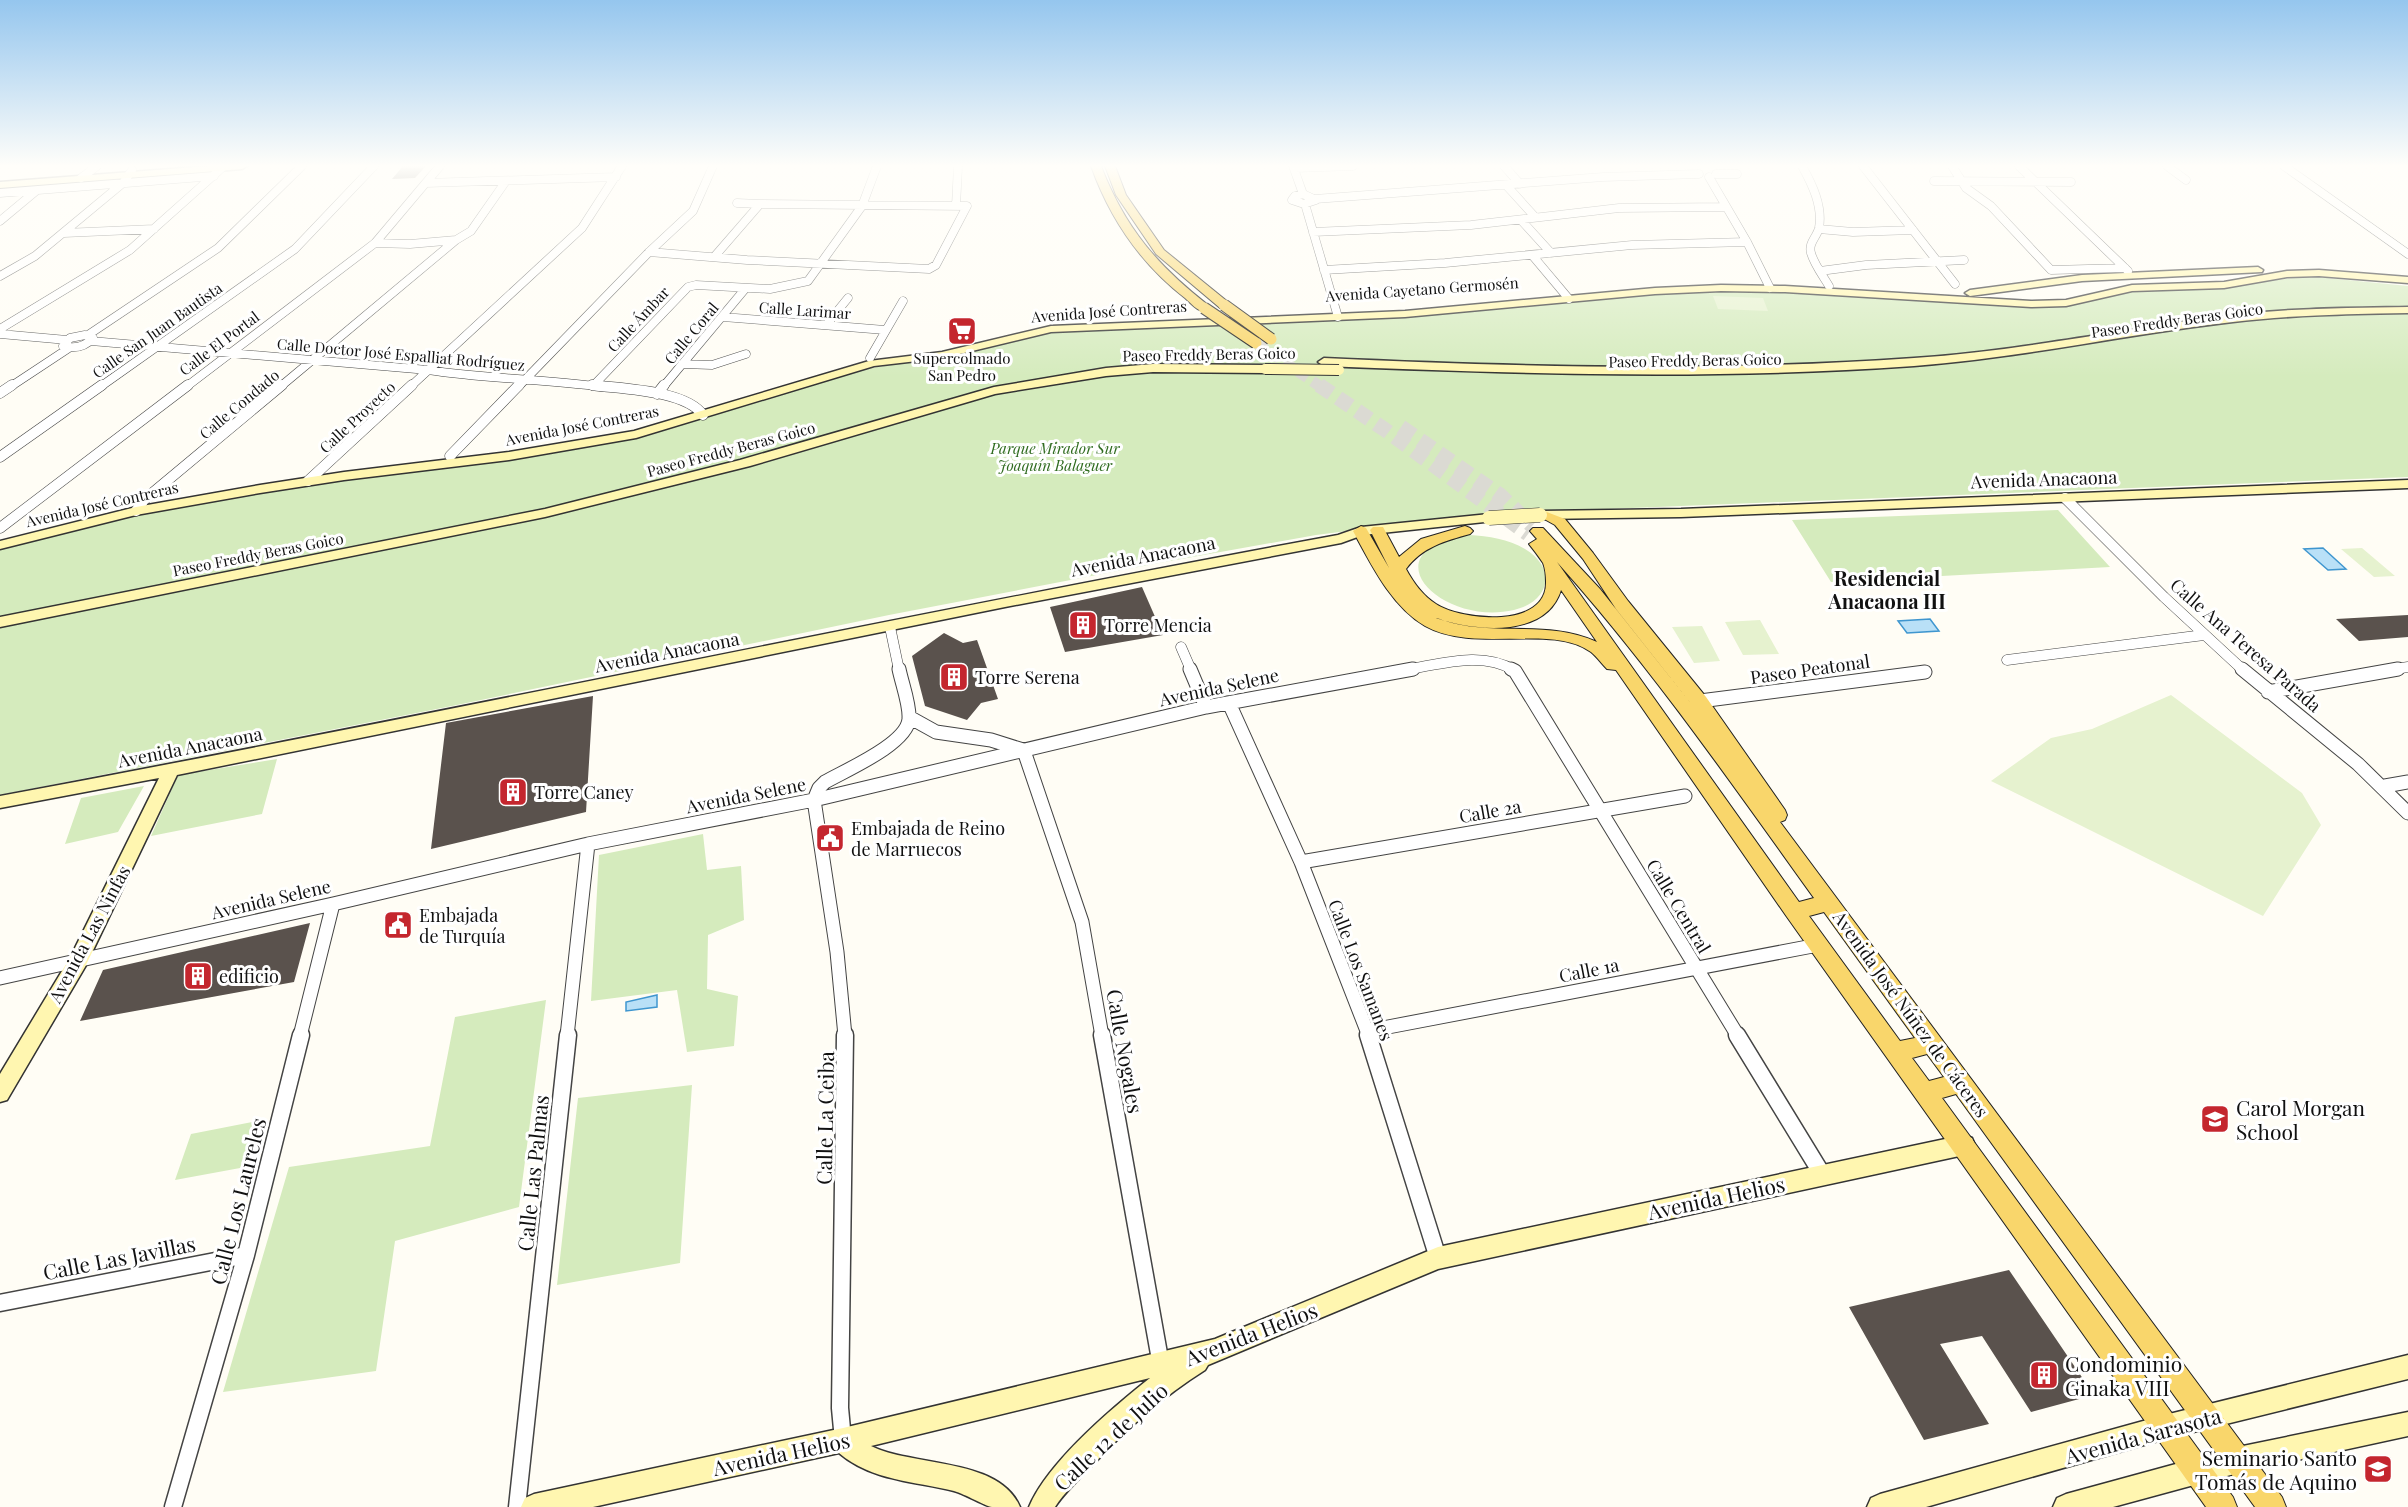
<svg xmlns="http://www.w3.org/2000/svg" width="2408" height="1507" viewBox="0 0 2408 1507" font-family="'Playfair Display',serif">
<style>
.green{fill:#d5ebbd}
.pitch{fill:#e6f2cf}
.water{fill:#b9e0f7;stroke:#3f96cf;stroke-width:1.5}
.building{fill:#5a524d}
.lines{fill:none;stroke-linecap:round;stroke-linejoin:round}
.primary-tunnel-far1{stroke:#dbdad3;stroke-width:11;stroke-dasharray:11 6;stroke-linecap:butt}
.primary-tunnel{stroke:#dbdad3;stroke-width:15;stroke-dasharray:15 8;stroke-linecap:butt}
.street-far3-casing{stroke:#444;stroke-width:9}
.street-far2-casing{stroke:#444;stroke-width:11}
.street-far1-casing{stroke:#444;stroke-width:15}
.street-casing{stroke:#444;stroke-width:19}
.secondary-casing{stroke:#333;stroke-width:3}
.primary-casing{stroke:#222;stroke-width:2}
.street-far3{stroke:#fff;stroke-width:8}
.street-far2{stroke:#fff;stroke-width:10}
.street-far1{stroke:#fff;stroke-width:13}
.street{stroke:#fff;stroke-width:16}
.secondary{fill:#fff6b0;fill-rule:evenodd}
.primary{fill:#f9d66b;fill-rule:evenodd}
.secondary-bridge-far1-casing{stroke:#333;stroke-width:12;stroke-linecap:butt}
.secondary-bridge-casing{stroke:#333;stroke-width:15;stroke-linecap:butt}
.primary-bridge-casing{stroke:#222;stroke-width:13;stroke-linecap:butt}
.secondary-bridge-far1{stroke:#fff6b0;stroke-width:10}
.secondary-bridge{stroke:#fff6b0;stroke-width:14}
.primary-bridge{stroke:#f9d66b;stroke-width:11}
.labels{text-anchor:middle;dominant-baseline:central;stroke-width:6;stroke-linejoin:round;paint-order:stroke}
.far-street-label{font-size:15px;fill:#111;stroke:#fff}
.far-poi-label{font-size:15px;fill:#111;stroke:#fff}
.far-park-label{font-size:15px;font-style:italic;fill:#2f6b1f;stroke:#fff}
.street-label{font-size:18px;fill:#111;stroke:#fff}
.poi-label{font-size:18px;fill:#111;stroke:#fff;text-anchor:start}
.neighbourhood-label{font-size:20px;font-weight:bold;fill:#111;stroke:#fff}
.near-street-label{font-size:21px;fill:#111;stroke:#fff}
.near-poi-label{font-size:21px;fill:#111;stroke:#fff;text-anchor:start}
</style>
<rect width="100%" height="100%" fill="#fffdf5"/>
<path class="green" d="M 2307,276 L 2408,286 L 2408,477 L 1482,514 L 1316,535 L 1159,563 L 889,615 L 452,706 L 0,795 L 0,548 L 124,517 L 195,503 L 343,479 L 508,460 L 637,437 L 864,369 L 952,356 L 1040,333 L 1057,331 L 1406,316 L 1643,294 L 1744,289 L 2069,305 L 2128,290 L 2219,288 Z
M 2058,510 L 2110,567 L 1831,582 L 1792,520 Z
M 1469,535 C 1489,536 1508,539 1525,549 C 1558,569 1549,602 1514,610 C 1440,627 1366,550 1469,535 Z
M 277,759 L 262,814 L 151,836 L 178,775 Z
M 144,786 L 118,832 L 65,844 L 81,798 Z
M 703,834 L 707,870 L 741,866 L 744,920 L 708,935 L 707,989 L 738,996 L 734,1046 L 687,1052 L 677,990 L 591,1001 L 599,855 Z
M 546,1000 L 519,1207 L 395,1241 L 376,1371 L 223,1392 L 289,1167 L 430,1146 L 455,1017 Z
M 692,1085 L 680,1263 L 557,1285 L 578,1098 Z
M 262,1120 L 251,1166 L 175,1180 L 191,1134 Z"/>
<path class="pitch" d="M 1713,296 L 1763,298 L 1768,311 L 1718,309 Z
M 2362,548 L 2395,576 L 2374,577 L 2341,549 Z
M 1760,620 L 1779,654 L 1743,655 L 1725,622 Z
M 1702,626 L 1720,661 L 1694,663 L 1672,627 Z
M 2171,695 L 2302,793 L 2321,825 L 2263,916 L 1991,781 L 2051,738 L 2092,729 Z"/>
<path class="water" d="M 2323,548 L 2346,569 L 2328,570 L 2304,549 Z
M 1930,619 L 1939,631 L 1907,633 L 1898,621 Z
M 657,995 L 657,1007 L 626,1011 L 626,1002 Z"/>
<path class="building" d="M 403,166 L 426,166 L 415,178 L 392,179 Z
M 1142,587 L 1163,635 L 1065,652 L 1050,607 Z
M 2408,615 L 2408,637 L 2359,641 L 2336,619 Z
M 944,633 L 963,643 L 977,640 L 998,699 L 981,703 L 967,720 L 925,706 L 912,656 Z
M 593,696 L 586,812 L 431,849 L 446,723 Z
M 310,923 L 294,982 L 80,1021 L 103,970 Z
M 2009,1270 L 2094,1395 L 2031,1412 L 1982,1336 L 1940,1344 L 1989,1424 L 1924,1440 L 1849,1307 Z"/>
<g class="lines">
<path class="primary-tunnel-far1" d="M 1256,343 L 1321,387"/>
<path class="primary-tunnel" d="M 1319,385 L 1384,429 L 1528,534
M 1401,427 L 1500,495 L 1532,526"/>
<g class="street-far3-casing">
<path id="street-far3" d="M 1293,166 L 1303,194
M 1504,166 L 1520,184
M 1802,166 C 1812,184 1823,206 1819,228 C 1817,237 1808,243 1811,253 C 1814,264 1823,276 1829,286
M 1863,166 L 1955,284
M 1952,166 L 1966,188 L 1991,206 L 2051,270 L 2125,268
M 2019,166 L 2128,271
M 2167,166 L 2186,180
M 2284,166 L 2408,254
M 1294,168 L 1353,166
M 1716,174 L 1737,174
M 1709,177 L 1747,242 L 1770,288
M 81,178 L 97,166
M 1934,181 L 2071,182
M 426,183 L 616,177
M 1506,185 L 1535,217
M 0,193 L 214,176
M 1303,194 L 1316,200 L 1304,204 L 1292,200 L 1295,196 Z
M 1315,199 L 1603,177 L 1699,174
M 737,203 L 760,204
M 1305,204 L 1338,317
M 956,206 L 958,166
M 1521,220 L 1551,253
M 0,221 L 36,191
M 1819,229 L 1853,232 L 1913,230
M 1313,232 L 1471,225 L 1619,208 L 1726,207
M 64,233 L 154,229
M 375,243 L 410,244 L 456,240
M 649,252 L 747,260 L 929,269 L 936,265 L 967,206 L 760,204 L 714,257
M 1532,255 L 1569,299
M 1324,270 L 1445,263 L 1632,245 L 1747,242
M 1820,271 L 1866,265 L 1964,260
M 0,276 L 35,256 L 123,183 L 132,170
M 723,317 L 885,330
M 826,325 L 848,298
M 0,329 L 130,250 L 223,167
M 0,334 L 67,340
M 85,335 L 93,338 C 85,347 75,349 63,346 L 70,338 Z
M 88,335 L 218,248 L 302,166
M 91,341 L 428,370 C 486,379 545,379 603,387
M 870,358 L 903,301
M 682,364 L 712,365 L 746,354
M 593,386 L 688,287 L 696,285 L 770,289 L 808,281 L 862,206 L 877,166
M 10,387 L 69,348
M 100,387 L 295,249 L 374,166
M 186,387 L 375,243 L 440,166
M 280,387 L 456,240 L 471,231 L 506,181
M 410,387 L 582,228 L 622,166
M 518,387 L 649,252 L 693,211 L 713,166
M 663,387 L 745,289"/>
</g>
<g class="street-far2-casing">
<path id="street-far2" d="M 592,385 C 622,389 685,390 703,415
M 0,393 L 12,385
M 657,394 L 664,385
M 450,456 L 519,385
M 0,457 L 102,385
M 308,481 L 412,385
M 2065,498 L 2164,597 L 2243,670
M 136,511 L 144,500 L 282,385
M 0,528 L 188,385
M 890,627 L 899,670
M 1181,647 L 1191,670
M 2007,660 L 2204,635
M 1403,670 C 1439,665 1480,650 1514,670
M 2389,670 L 2408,667"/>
</g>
<g class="street-far1-casing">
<path id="street-far1" d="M 1190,669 L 1206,707
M 1511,669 L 1515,671 L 1738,1036
M 2242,669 L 2358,764 L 2408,813
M 2268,692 L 2398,669
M 1700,701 L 1925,672
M 1229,703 L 1301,862 L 1369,1036
M 909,717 L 936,732 L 991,740 L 1023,750
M 1024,751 L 1082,922 L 1102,1036
M 2385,786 L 2408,782
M 814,800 L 837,952 L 845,1036
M 814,800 L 819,788 L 825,782 C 846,770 907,744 909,719 C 910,704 902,684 899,669
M 1301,862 L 1685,796
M 0,978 L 333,904 L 588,844 L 814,800 L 1206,707 L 1413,669
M 1367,1031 L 1818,945
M 300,1036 L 333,904
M 567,1036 L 588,844"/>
</g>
<g class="street-casing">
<path id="street" d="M 1102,1035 L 1161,1365
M 1368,1035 L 1438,1258
M 1737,1035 L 1822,1174
M 0,1303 L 246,1255
M 843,1440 L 840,1408 L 845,1035
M 173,1507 L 246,1255 L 301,1035
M 517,1507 L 568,1035"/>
</g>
<g class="secondary-casing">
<path id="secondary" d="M 209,166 L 247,166 L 242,169 L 0,188 L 0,182 Z
M 2258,267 L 2263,270 L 2262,272 L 2082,281 L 1970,296 L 1965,293 L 1970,290 L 2082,275 Z
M 2319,270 L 2408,277 L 2408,283 L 2319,276 L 2287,277 L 2224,288 L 2132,291 L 2066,306 L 2031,307 L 1785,292 L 1721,291 L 1655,294 L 1405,317 L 1051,332 L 943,358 L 874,366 L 636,438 L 509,460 L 344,480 L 260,493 L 136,515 L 0,549 L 0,541 L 136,507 L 260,485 L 344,472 L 509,452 L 634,431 L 869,361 L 942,352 L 1051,326 L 1405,311 L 1655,288 L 1721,285 L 1785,286 L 2031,301 L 2066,300 L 2132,285 L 2224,282 L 2287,271 Z
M 2408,307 L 2408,313 C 2350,314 2291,315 2233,322 C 2127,334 2021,358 1914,366 C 1718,380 1520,374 1324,366 L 1318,362 L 1324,358 C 1520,367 1718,372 1914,358 C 2021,351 2127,328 2233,315 C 2291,308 2350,308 2408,307 Z
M 1153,364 L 1265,365 L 1271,369 L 1265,373 L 1153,372 L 1106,376 L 995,394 L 750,466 L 545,517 L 0,627 L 0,617 L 545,509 L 740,460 L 994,387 L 1106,368 Z
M 2408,480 L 2408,488 L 1681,517 L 1540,519 L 1533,515 L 1540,511 L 1681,509 Z
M 1489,514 L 1496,518 L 1494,521 L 1363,535 L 1341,543 L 1005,607 L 177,775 L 85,967 L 7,1100 L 0,1102 L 0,1074 L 71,956 L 159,778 L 0,808 L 0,796 C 447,713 891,617 1338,535 L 1361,527 Z
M 1964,1135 L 1972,1138 L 1975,1145 L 1972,1152 L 1964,1155 L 1438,1269 L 1208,1365 L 1205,1370 C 1162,1397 1124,1431 1089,1469 C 1077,1481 1064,1493 1055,1507 L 1029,1507 C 1048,1462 1111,1409 1150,1378 L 871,1446 C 913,1467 999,1457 1020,1507 C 1011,1507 1001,1507 992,1507 C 985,1506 965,1494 954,1491 C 914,1481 872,1481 839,1453 L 593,1507 L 521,1507 L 525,1498 L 534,1494 L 843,1428 L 1215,1339 L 1438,1247 Z
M 2408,1355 L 2408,1379 L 2165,1439 L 1926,1507 L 1867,1507 L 1871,1498 L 1880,1494 L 2165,1415 Z
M 2408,1412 L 2408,1436 L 2238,1473 L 2113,1507 L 2053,1507 L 2057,1498 L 2066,1494 L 2238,1447 Z"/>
</g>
<g class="primary-casing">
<path id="primary" d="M 1091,166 L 1101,166 C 1125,228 1157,265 1208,305 L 1208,311 C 1198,313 1192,304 1185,298 C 1140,263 1110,219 1091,166 Z
M 1105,166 L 1115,166 L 1126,195 L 1164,250 L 1228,302 L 1228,308 L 1220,308 L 1156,254 L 1116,195 Z
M 1544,511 L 1565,519 L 1593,553 L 1628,601 L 1706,697 L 1785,810 L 1787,815 L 1785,820 L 1780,822 L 2282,1497 L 2286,1507 L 2255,1507 L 1956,1094 L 1942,1098 L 2233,1497 L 2237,1507 L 2206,1507 L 1787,917 L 1616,670 L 1607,669 C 1602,664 1597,657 1591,652 C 1551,623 1475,654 1425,626 C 1391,606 1371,564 1353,531 L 1361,526 L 1366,528 L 1389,568 L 1370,530 L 1373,527 L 1383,527 L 1399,557 L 1421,539 L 1465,526 L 1470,528 L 1473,531 L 1470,534 C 1445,541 1422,547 1406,569 C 1413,582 1423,596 1436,604 C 1462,621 1547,629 1546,582 C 1546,576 1545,568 1543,563 C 1539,557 1534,550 1529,544 L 1537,539 L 1530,531 L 1533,528 L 1543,528 L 1600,589 L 1708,725 L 1616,609 L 1583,559 L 1555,525 L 1537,515 L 1539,512 ZM 1557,562 C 1651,667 1732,784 1814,898 L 1799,902 ZM 1561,590 L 1597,642 C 1546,618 1489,639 1437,618 L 1436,618 C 1473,631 1546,639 1561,590 ZM 1824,912 L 1915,1038 L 1900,1041 L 1809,916 ZM 1927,1054 L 1944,1077 L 1929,1081 L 1912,1058 Z"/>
</g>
<use href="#street-far3" class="street-far3"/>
<use href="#street-far2" class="street-far2"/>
<use href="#street-far1" class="street-far1"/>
<use href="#street" class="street"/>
<use href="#secondary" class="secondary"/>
<use href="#primary" class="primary"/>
<g class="secondary-bridge-far1-casing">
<path id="secondary-bridge-far1" d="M 1265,369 L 1339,370"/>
</g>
<g class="secondary-bridge-casing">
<path id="secondary-bridge" d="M 1489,518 L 1540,515"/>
</g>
<g class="primary-bridge-casing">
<path id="primary-bridge" d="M 1224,305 L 1271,339
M 1204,308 L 1256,343"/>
</g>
<use href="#secondary-bridge-far1" class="secondary-bridge-far1"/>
<use href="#secondary-bridge" class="secondary-bridge"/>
<use href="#primary-bridge" class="primary-bridge"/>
</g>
<linearGradient id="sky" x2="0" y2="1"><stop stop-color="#95c6ee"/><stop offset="0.44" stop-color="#fffefa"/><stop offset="1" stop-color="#fffefa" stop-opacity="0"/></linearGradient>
<rect width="2408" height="377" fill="url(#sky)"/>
<defs>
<g id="supermarket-square" transform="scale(1.5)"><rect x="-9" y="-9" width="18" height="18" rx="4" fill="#c4262e" stroke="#fff"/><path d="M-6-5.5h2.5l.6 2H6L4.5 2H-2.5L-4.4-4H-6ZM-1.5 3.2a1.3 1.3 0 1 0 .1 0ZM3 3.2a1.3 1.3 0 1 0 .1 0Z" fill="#fff"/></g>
<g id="building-square" transform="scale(1.5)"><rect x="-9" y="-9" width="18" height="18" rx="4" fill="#c4262e" stroke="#fff"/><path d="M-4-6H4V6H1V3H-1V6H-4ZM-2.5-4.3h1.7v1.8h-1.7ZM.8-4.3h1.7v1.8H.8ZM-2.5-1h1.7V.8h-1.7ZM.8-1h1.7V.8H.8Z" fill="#fff"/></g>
<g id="civic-square" transform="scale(1.5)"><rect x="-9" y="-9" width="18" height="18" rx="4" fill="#c4262e" stroke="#fff"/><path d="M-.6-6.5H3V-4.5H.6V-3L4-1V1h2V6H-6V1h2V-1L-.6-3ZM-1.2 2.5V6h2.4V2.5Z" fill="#fff"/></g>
<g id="school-square" transform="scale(1.5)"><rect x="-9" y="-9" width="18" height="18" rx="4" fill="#c4262e" stroke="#fff"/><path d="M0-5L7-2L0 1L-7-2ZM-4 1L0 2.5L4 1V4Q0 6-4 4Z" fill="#fff"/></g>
<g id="university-square" transform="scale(1.5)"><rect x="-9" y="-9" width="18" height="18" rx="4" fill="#c4262e" stroke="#fff"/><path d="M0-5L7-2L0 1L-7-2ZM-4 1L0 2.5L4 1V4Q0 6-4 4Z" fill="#fff"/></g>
</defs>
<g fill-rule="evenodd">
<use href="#supermarket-square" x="962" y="331"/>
<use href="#building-square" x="1083" y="625"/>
<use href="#building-square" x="954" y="677"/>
<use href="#building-square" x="513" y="792"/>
<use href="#civic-square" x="830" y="838"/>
<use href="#civic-square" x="398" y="925"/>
<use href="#building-square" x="198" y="976"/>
<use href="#school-square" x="2215" y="1119"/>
<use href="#building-square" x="2044" y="1375"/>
<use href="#university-square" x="2378" y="1469"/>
</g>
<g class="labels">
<g class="far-street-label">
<text transform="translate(1422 289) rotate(-4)">Avenida Cayetano Germosén</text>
<text transform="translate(805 310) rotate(4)">Calle Larimar</text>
<text transform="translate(1109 311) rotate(-4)">Avenida José Contreras</text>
<text transform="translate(638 319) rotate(-47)">Calle Ámbar</text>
<text transform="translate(2177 320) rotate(-8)">Paseo Freddy Beras Goico</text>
<text transform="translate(157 330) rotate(-35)">Calle San Juan Bautista</text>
<text transform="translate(691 333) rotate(-50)">Calle Coral</text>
<text transform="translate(219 343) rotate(-37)">Calle El Portal</text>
<text transform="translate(401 354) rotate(5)">Calle Doctor José Espalliat Rodríguez</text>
<text transform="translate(1209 354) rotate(-1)">Paseo Freddy Beras Goico</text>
<text transform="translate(1695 360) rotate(-1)">Paseo Freddy Beras Goico</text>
<text transform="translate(239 404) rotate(-40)">Calle Condado</text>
<text transform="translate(357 417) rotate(-43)">Calle Proyecto</text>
<text transform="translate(582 425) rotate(-11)">Avenida José Contreras</text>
<text transform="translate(731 449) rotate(-15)">Paseo Freddy Beras Goico</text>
<text transform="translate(102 504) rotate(-13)">Avenida José Contreras</text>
<text transform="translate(258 554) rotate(-11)">Paseo Freddy Beras Goico</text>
</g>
<g class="far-poi-label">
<text x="962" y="358">Supercolmado<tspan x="962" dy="17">San Pedro</tspan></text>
</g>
<g class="far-park-label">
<text x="1055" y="448">Parque Mirador Sur<tspan x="1055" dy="17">Joaquín Balaguer</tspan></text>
</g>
<g class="street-label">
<text transform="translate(2044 479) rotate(-2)">Avenida Anacaona</text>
<text transform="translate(1143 556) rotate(-11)">Avenida Anacaona</text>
<text transform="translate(2246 645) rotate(41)">Calle Ana Teresa Parada</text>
<text transform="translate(667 652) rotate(-11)">Avenida Anacaona</text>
<text transform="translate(1810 669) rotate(-8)">Paseo Peatonal</text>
<text transform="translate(1219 687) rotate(-12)">Avenida Selene</text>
<text transform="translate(190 747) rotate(-11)">Avenida Anacaona</text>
<text transform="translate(746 795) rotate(-11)">Avenida Selene</text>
<text transform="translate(1490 811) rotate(-10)">Calle 2a</text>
<text transform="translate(271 899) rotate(-13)">Avenida Selene</text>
<text transform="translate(1679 906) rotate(59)">Calle Central</text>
<text transform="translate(89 934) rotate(-62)">Avenida Las Ninfas</text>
<text transform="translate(1361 970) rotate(69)">Calle Los Samanes</text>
<text transform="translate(1589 970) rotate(-11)">Calle 1a</text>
<text transform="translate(1911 1014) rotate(54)">Avenida José Núñez de Cáceres</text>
</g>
<g class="poi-label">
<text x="1104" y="625">Torre Mencia</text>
<text x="975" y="677">Torre Serena</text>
<text x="534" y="792">Torre Caney</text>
<text x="851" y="828">Embajada de Reino<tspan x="851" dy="21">de Marruecos</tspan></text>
<text x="419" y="915">Embajada<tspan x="419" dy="21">de Turquía</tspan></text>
<text x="219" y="976">edificio</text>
</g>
<g class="neighbourhood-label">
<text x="1887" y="577">Residencial<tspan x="1887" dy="23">Anacaona III</tspan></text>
</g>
<g class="near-street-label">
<text transform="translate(1126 1051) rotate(80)">Calle Nogales</text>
<text transform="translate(824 1118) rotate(-89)">Calle La Ceiba</text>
<text transform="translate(532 1173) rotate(-84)">Calle Las Palmas</text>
<text transform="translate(1716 1197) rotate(-12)">Avenida Helios</text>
<text transform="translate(237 1201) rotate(-76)">Calle Los Laureles</text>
<text transform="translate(119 1257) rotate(-11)">Calle Las Javillas</text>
<text transform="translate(1251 1333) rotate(-21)">Avenida Helios</text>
<text transform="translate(2143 1435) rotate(-15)">Avenida Sarasota</text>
<text transform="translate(1110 1436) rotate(-43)">Calle 12 de Julio</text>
<text transform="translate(781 1453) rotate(-12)">Avenida Helios</text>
</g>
<g class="near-poi-label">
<text x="2236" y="1107">Carol Morgan<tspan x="2236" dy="24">School</tspan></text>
<text x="2065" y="1363">Condominio<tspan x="2065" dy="24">Ginaka VIII</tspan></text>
<text x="2357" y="1457" text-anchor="end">Seminario Santo<tspan x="2357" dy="24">Tomás de Aquino</tspan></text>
</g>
</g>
</svg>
